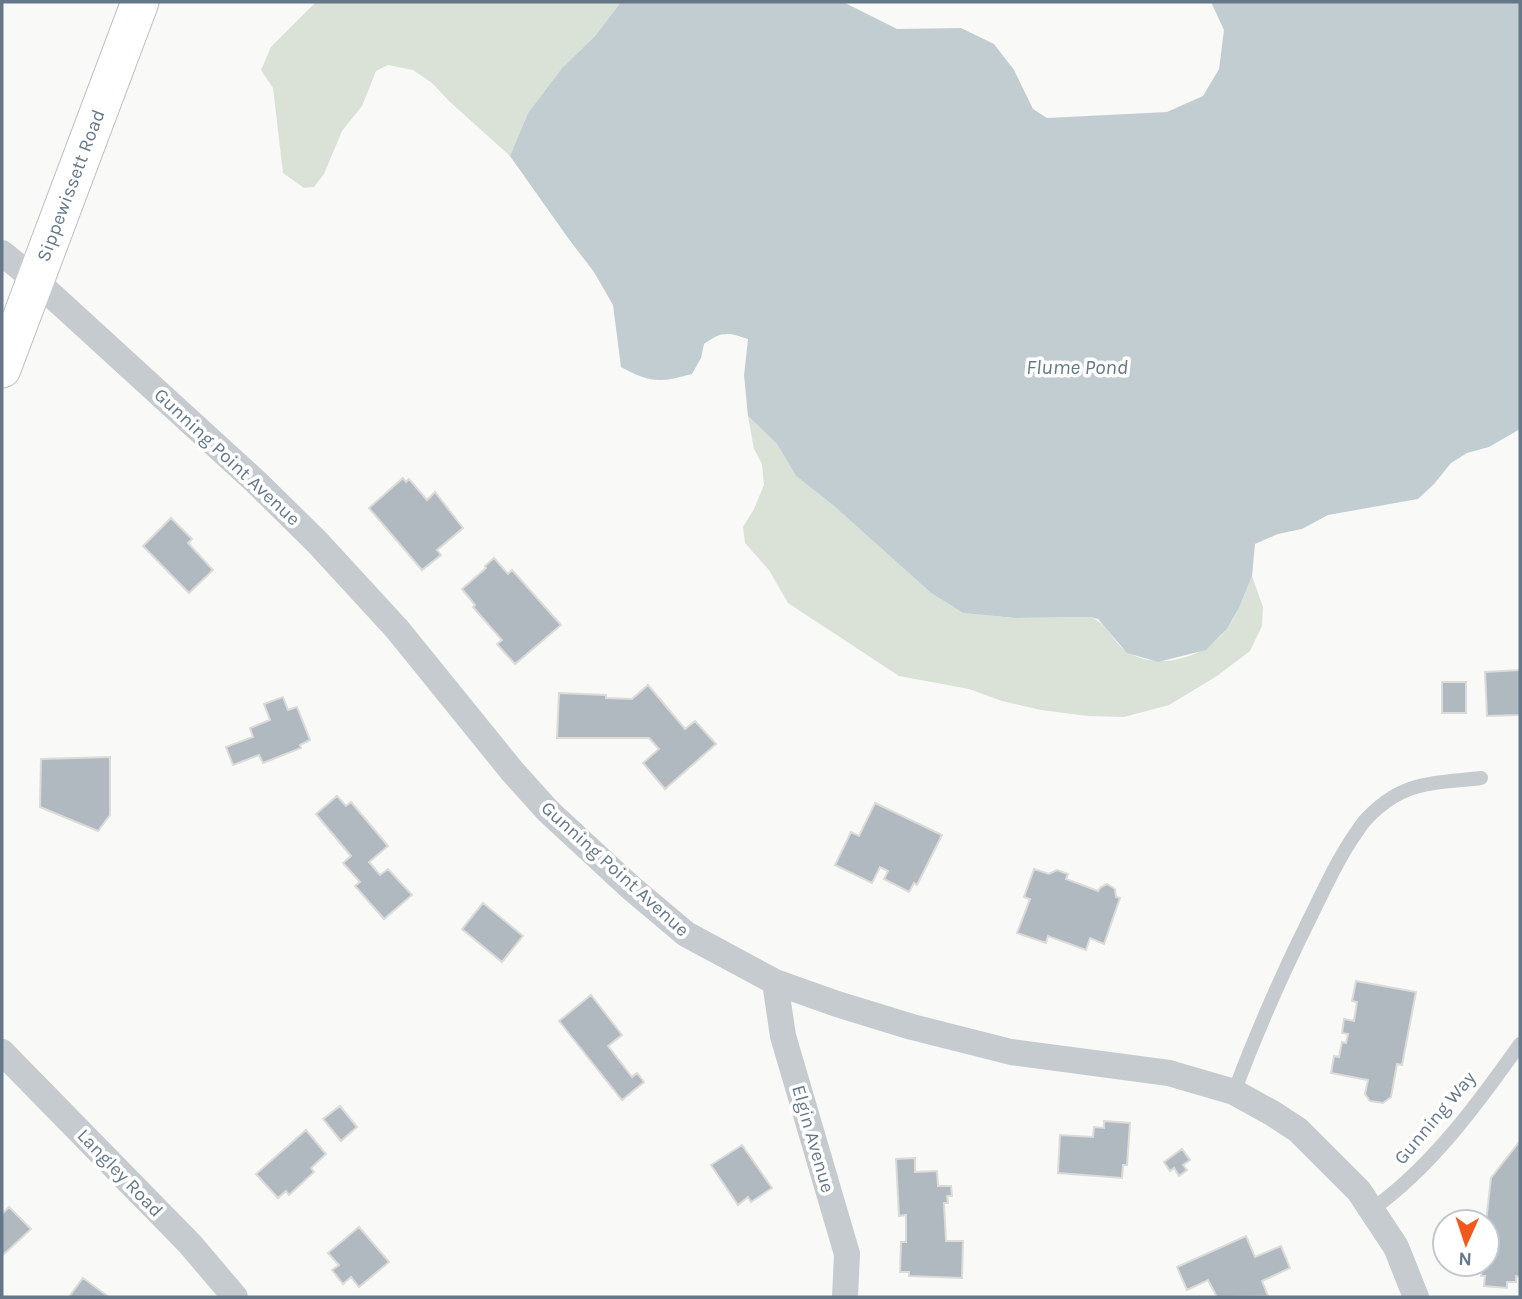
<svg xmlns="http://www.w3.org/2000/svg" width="1522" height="1299" viewBox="0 0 1522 1299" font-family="Karla,sans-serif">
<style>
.green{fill:#dae2d7}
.water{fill:#c2cdd2}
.building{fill:#b1b9c0;stroke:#dbdbd9;stroke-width:2}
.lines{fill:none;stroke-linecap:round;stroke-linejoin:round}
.secondary-casing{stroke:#bbc0c5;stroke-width:39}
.service{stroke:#c6cbcf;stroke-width:14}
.minor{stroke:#c6cbcf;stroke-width:26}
.secondary{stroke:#fff;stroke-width:37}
.labels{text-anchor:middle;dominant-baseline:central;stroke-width:7;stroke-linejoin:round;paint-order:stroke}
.street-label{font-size:19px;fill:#65788a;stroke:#fff}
.water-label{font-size:21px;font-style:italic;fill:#627a85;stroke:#fff}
</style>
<rect width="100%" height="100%" fill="#f9f9f7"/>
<path class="green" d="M 316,2 L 621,2 L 595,36 L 562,68 L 528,113 L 510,156 L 450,102 L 432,83 L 413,70 L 388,65 L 376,71 L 362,106 L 342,131 L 324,174 L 314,187 L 304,188 L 283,173 L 273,88 L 261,70 L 271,47 Z
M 748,416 L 777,444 L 796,476 L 834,506 L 931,593 L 963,613 L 1015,618 L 1090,617 C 1108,623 1114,645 1129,653 C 1161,671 1205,657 1226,630 C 1238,615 1244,594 1252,576 L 1263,607 L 1262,626 L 1250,651 L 1217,676 L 1169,705 L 1124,717 L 1087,716 L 1041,710 L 1002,701 L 969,689 L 899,676 L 788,603 L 769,570 L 745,543 L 743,527 L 754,509 L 764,485 L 762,464 L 754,449 Z"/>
<path class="water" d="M 621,2 L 843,2 L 897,29 L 961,28 L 994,44 L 1014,70 L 1033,109 L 1047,118 L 1167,112 L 1203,96 L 1219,69 L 1224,30 L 1211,2 L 1520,2 L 1520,429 L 1489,447 L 1467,453 L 1451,463 L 1434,484 L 1418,499 L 1328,515 L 1302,529 L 1278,534 L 1255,544 L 1252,576 L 1239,608 L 1227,629 L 1206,650 L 1158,662 L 1127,653 L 1098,619 L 1090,617 L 1015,618 L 963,613 L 931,593 L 834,506 L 796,476 L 777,444 L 748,416 L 744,375 L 748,339 C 727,332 722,331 704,344 L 701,358 L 692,374 C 659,383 651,383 621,367 L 613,305 L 594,272 L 568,238 L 510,156 L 528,113 L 562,68 L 595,36 Z"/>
<path class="building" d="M 403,478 L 406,482 L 409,479 L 427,500 L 435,492 L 463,528 L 437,550 L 441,555 L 422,570 L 369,508 Z
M 171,518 L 192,539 L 188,543 L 213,570 L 189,593 L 143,546 Z
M 494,558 L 508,574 L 512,570 L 561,625 L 515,664 L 497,644 L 502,640 L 473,607 L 475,605 L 462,589 L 486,568 L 485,566 Z
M 1520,670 L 1520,715 L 1487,716 L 1485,672 Z
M 1442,682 L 1466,682 L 1466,713 L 1442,713 Z
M 648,685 L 685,729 L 695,721 L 716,744 L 665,789 L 643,763 L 659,749 L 649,738 L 557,738 L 559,693 L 606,695 L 606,698 L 632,699 Z
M 283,697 L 288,710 L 297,707 L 310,740 L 300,745 L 301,748 L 263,763 L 259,755 L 233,765 L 226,747 L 253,737 L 250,728 L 270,720 L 264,704 Z
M 110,757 L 110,815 L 98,831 L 40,807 L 41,759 Z
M 337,796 L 346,806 L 351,802 L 388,846 L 369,862 L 380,875 L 388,869 L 412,895 L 384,919 L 355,886 L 360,882 L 343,863 L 351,856 L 316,814 Z
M 875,803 L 942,835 L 917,885 L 914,883 L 909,892 L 884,879 L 888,871 L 880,867 L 872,883 L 835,865 L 851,832 L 859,836 Z
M 1034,869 L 1049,874 L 1057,870 L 1068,874 L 1066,879 L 1098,891 L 1101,887 L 1107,884 L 1115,889 L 1116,897 L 1120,898 L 1104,944 L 1090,938 L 1086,950 L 1048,936 L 1046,943 L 1017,933 L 1030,899 L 1024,897 Z
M 483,903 L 523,936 L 502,962 L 462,929 Z
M 1356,981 L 1416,992 L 1402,1065 L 1397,1064 L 1391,1097 L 1383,1103 L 1370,1101 L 1365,1094 L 1368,1080 L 1331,1073 L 1334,1056 L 1339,1057 L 1342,1042 L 1346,1043 L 1348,1034 L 1342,1033 L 1344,1019 L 1354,1021 L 1357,1002 L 1352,1001 Z
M 591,995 L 622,1035 L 608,1046 L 632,1077 L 637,1073 L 644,1082 L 622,1100 L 559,1021 Z
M 340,1106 L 357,1127 L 341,1141 L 323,1119 Z
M 1104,1121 L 1130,1123 L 1127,1165 L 1123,1165 L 1122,1178 L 1058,1173 L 1060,1135 L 1093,1137 L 1094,1127 L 1104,1128 Z
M 306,1130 L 326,1154 L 311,1168 L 314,1172 L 289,1195 L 286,1191 L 278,1198 L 256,1174 Z
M 1520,1141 L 1520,1277 L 1516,1276 L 1516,1282 L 1507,1282 L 1507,1288 L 1484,1286 L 1485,1276 L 1481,1276 L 1482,1264 L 1487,1264 L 1486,1222 L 1491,1178 Z
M 742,1145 L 772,1188 L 751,1202 L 748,1197 L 738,1205 L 711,1165 Z
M 1182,1149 L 1190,1160 L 1183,1165 L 1187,1170 L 1179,1176 L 1174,1168 L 1170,1171 L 1164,1162 Z
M 915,1158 L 915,1172 L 937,1171 L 938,1186 L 951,1186 L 952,1196 L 947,1196 L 948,1203 L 944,1203 L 946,1241 L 963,1241 L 962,1278 L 909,1276 L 909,1272 L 900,1272 L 901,1242 L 906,1242 L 906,1215 L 899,1216 L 896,1159 Z
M 9,1207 L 31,1229 L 2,1256 L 2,1214 Z
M 359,1227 L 389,1262 L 359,1287 L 351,1277 L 343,1284 L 332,1270 L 339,1265 L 328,1253 Z
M 1246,1236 L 1255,1257 L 1281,1246 L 1290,1268 L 1262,1281 L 1268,1296 L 1217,1297 L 1208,1280 L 1187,1290 L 1177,1267 Z
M 83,1278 L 109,1297 L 69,1297 Z"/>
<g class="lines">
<g class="secondary-casing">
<g id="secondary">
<path id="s1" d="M 2,369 L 140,2"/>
</g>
</g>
<path class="service" d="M 1234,1092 C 1256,1034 1281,976 1309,920 C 1324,890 1338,858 1358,830 C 1368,814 1389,797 1407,790 C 1430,781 1457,781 1481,778
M 1371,1210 C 1430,1169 1479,1102 1520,1044"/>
<path class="minor" d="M 2,253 L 35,280 L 256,482 L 317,542 L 397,629 L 512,771 L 548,811 L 629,886 L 686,934 L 775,982 L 837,1004 L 912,1027 L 1011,1052 L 1169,1073 L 1234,1092 L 1272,1113 L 1298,1130 L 1359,1191 L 1396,1247 L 1416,1297
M 775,982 L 783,1036 L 847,1254 L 845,1297
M 2,1052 L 190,1244 L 235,1297"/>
<use href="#secondary" class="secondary"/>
</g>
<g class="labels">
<g class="street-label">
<text stroke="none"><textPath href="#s1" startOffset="196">Sippewissett Road</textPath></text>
<text transform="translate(227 457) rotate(43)">Gunning Point Avenue</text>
<text transform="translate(615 869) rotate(42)">Gunning Point Avenue</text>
<text transform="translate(1435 1118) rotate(-50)">Gunning Way</text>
<text transform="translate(813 1139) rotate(74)">Elgin Avenue</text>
<text transform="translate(120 1173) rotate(46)">Langley Road</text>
</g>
<g class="water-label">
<text x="1077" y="367">Flume Pond</text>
</g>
</g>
<rect width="1522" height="1299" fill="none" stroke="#65788a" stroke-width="7"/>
<g transform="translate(1466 1243) rotate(183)"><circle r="33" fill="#ffffff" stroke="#c1c9d0" stroke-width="2"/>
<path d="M0-5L12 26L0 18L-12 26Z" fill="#f3591d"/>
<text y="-10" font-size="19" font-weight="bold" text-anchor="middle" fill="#65788a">N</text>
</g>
</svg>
